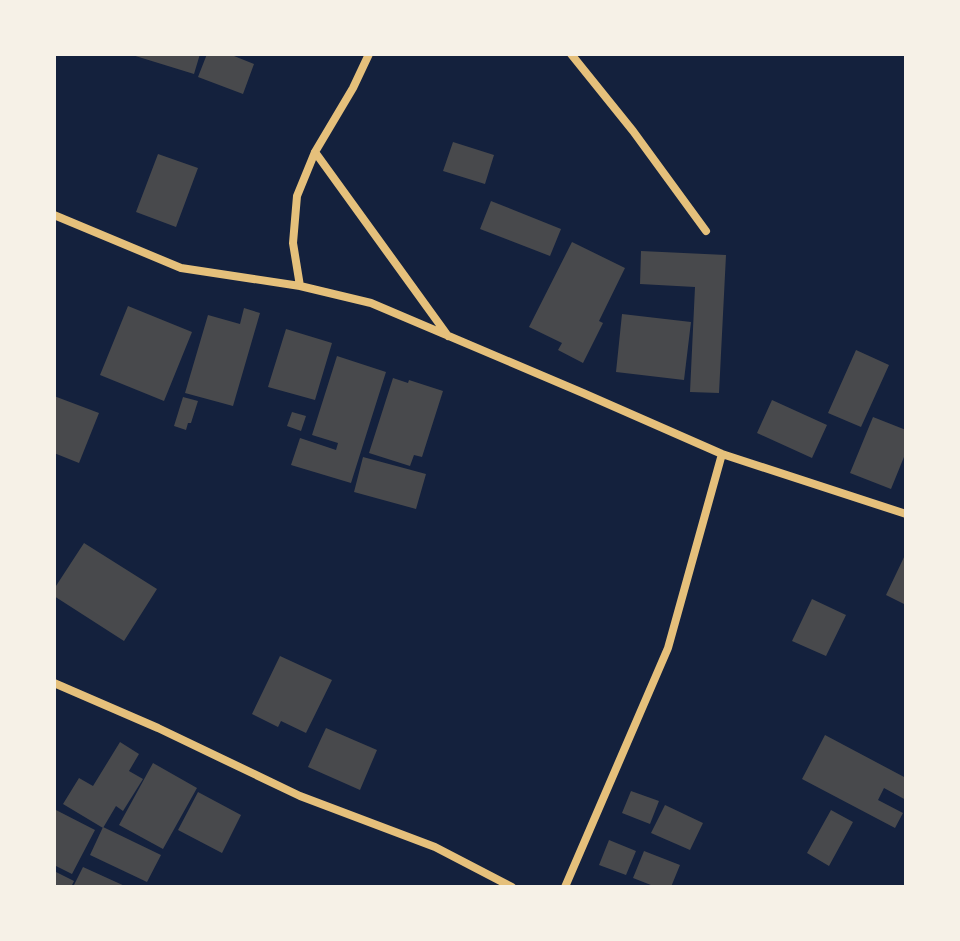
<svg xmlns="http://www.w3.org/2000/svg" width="960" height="941" viewBox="0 0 960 941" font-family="'Exo 2',sans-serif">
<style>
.building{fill:#48494c}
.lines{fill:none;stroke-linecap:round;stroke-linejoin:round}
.minor{stroke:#e5c07b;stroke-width:8}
</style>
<rect width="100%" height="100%" fill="#14213d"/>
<path class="building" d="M 129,54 L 200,54 L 194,74 Z
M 207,54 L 229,54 L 254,64 L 243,94 L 198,77 Z
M 453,142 L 494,155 L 485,184 L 443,171 Z
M 158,154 L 198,168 L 176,227 L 136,212 Z
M 491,201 L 561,229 L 550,256 L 480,229 Z
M 572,242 L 625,268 L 599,321 L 603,323 L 583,363 L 558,350 L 562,343 L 529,327 Z
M 641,251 L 726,255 L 719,393 L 690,392 L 695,287 L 640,284 Z
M 128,306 L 192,332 L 164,401 L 100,375 Z
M 244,308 L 260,313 L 233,406 L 185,393 L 208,315 L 240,324 Z
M 622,314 L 691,322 L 684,380 L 616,372 Z
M 286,329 L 332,343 L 315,400 L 268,387 Z
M 856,350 L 889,365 L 861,427 L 828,413 Z
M 337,356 L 386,372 L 351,483 L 291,465 L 300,438 L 336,450 L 338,443 L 312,435 Z
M 393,378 L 408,383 L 409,380 L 443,391 L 422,457 L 414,455 L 410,466 L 369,453 Z
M 54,396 L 99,413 L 79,463 L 54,453 Z
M 183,397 L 198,401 L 191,423 L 188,423 L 186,430 L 174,426 Z
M 772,400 L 827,425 L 812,458 L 757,433 Z
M 292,412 L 306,416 L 301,431 L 287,426 Z
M 873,417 L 906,430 L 906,452 L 891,489 L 850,473 Z
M 363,457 L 426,474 L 416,509 L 354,492 Z
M 84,543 L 157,589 L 124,641 L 54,596 L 54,589 Z
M 906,553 L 906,605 L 886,595 Z
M 812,599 L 846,615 L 826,656 L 792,641 Z
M 280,656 L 332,680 L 306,733 L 281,721 L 278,727 L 252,714 Z
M 326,728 L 377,750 L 360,790 L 308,767 Z
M 825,735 L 906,778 L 906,800 L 884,788 L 878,800 L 903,813 L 895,828 L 802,779 Z
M 120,742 L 139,754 L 129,771 L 143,779 L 123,811 L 116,806 L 103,828 L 63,804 L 79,778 L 93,786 Z
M 153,763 L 197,788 L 163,849 L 119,825 Z
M 631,791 L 659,801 L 650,824 L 622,813 Z
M 198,792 L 241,815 L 222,853 L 178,830 Z
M 665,805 L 703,823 L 690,850 L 651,833 Z
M 54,809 L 95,830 L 72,874 L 54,865 Z
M 831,810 L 853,822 L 829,866 L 807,853 Z
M 103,827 L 161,855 L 147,882 L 90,855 Z
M 609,840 L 636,851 L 626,875 L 599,865 Z
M 644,851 L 680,865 L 671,887 L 656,887 L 633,878 Z
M 83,867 L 127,887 L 73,887 Z
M 54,871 L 74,881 L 71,887 L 54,887 Z"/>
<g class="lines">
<path class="minor" d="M 571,54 L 633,131 L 706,231
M 315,152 L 448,336
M 54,215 L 181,268 L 300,286 L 371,303 L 583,393 L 722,454 L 906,514
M 300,286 L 293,243 L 297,196 L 315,152 L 353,88 L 369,54
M 54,683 L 158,728 L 300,796 L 435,847 L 512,887
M 565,887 L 668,648 L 722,454"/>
</g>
<rect width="960" height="941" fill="none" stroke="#f6f1e7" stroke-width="112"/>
</svg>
